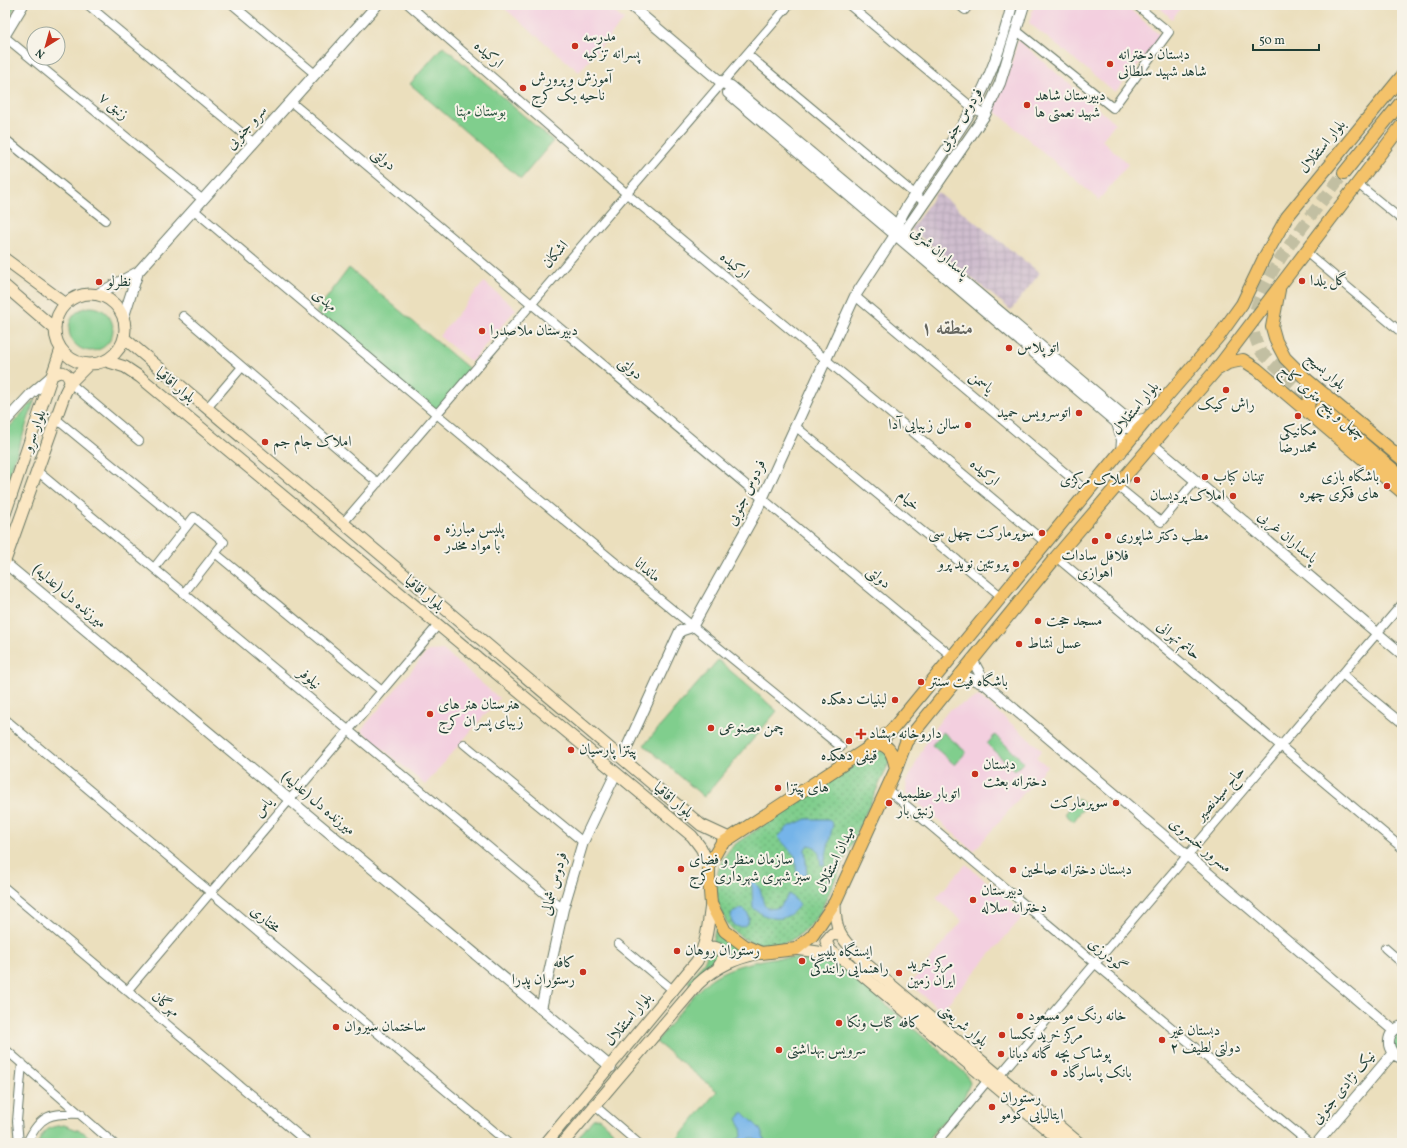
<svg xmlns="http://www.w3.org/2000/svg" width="1407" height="1148" viewBox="0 0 1407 1148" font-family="Vollkorn,Amiri,serif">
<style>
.built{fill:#f3cfdf}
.industrial{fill:url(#industrial-grid)}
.green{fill:#80ce8d;stroke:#508660}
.garden{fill:url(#garden-dots);stroke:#508660}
.water{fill:#75b4e9;stroke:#4a788e}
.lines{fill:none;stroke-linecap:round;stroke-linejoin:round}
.primary-tunnel{stroke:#c2bfa2;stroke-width:12;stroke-dasharray:12 6;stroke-linecap:butt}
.minor-casing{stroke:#667664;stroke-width:10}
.tertiary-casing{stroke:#667664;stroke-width:12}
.secondary-casing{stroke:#667664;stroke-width:13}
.primary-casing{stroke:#667664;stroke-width:14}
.minor{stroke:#fff;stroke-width:8}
.tertiary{stroke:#fff;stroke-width:10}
.secondary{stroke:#fbe7c3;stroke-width:11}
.primary{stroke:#f4c26a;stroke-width:12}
.poi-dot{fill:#c8321e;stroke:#f7f3e8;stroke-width:1.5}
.labels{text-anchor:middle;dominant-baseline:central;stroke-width:4;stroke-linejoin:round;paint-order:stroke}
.poi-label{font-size:15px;fill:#1f3d34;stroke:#f7f3e8;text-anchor:start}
.street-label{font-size:15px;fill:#1f3d34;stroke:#f7f3e8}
.park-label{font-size:15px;fill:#325a46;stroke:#f7f3e8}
.district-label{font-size:19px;font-weight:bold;fill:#65665f;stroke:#f7f3e8}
</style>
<defs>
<pattern id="industrial-grid" width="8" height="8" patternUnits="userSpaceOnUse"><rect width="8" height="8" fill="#cfbdce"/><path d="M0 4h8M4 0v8" fill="none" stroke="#b1a3b2"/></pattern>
<pattern id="garden-dots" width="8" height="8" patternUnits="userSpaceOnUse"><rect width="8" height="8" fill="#80ce8d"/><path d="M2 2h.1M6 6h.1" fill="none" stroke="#68a874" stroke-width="1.8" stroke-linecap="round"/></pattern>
</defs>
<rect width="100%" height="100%" fill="#f7f3e8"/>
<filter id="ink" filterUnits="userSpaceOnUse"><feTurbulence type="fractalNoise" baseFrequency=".025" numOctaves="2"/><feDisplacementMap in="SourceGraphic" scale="8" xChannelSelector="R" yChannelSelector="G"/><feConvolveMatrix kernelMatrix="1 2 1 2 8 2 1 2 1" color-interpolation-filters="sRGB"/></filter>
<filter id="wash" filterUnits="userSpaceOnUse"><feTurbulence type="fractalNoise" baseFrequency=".012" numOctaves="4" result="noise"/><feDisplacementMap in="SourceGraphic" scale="16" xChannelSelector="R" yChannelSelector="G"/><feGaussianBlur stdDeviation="0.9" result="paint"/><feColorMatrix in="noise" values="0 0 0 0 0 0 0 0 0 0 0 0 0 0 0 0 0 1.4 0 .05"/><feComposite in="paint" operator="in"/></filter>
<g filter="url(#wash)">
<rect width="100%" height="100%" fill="#ebdfbd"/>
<path class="built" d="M 504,5 L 606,5 L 624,20 L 579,72 L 503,7 Z
M 1034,5 L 1125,5 L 1162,37 L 1115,92 L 1029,23 Z
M 1157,5 L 1183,5 L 1172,19 Z
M 1018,40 L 1115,123 L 1102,140 L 1128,164 L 1099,200 L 993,109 L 1011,66 Z
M 484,282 L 516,309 L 471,362 L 439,336 Z
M 443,650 L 499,698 L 425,785 L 361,730 L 428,651 Z
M 979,696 L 1042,750 L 1036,757 L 1047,766 L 974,851 L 907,794 L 906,788 L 907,782 L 929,735 L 949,710 Z
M 966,864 L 1025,914 L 941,1011 L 910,984 L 962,921 L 936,898 Z"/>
<path class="industrial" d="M 937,192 L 1040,273 L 1011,310 L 911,229 Z"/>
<path class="green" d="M 5,5 L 16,5 L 5,25 Z
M 443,46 L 553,141 L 521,179 L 410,84 Z
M 349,268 L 473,372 L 436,415 L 316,312 Z
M69 329a22 22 0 1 1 44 0a22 22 0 1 1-44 0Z
M 35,399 L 5,488 L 5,432 Z
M 718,660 L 777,711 L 704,797 L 644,745 Z
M 943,732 L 966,752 L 955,765 L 932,745 Z
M 995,735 L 1024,762 L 1015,771 L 987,744 Z
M 1077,798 L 1086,805 L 1073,822 L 1064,814 Z
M 713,949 L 719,957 L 708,965 L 691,985 L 688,982 L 704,962 L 709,951 Z
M 773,958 C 797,958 822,957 845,969 L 966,1074 L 970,1083 L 960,1106 L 950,1119 L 942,1122 L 925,1143 L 674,1143 L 717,1091 L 656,1042 C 671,1024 695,989 714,977 C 731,966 753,962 773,958 Z
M 1402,1027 L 1402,1056 L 1397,1055 L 1390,1038 Z
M 599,1118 L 617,1135 L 611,1143 L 574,1143 L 593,1119 Z
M 64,1125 L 83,1132 L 97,1143 L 38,1143 C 45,1129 48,1127 64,1125 Z"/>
<path class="garden" d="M 879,749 L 887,753 L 889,763 L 818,917 C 808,928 796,940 781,944 C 730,956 698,892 727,853 C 734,843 746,837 756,830 Z
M 716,927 L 720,932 L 741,948 L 728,956 L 712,943 Z"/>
<path class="water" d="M 806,819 L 828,819 L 833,824 L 824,865 L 821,865 C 819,855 820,846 808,845 L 805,849 L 807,875 L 797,877 L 795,856 L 778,837 L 788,827 Z
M 751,879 C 755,883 759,886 761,892 C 764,904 762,912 780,907 L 789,894 L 800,904 C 787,923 771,922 753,908 L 752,887 L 750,881 Z
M731 918a9 9 0 1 1 18 0a9 9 0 1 1-18 0Z
M 743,1112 L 760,1129 L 766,1143 L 750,1138 L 745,1143 L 729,1143 L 742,1137 L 741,1126 L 737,1119 Z"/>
</g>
<g filter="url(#ink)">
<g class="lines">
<path class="primary-tunnel" d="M 1321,408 L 1262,353 C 1257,344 1253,335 1253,324 C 1256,279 1316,210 1344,173"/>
<g class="minor-casing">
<path id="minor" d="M 88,5 L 254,143
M 233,5 L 315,74
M 409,5 L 627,194 L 1046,543
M 849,5 L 973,108 L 985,115
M 959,5 L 965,10 L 969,5
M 1017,31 L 1113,108 L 1169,32 L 1136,5
M 5,37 L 203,200
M 747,54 L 924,202
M 291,102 C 512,286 730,474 953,657
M 5,139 L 105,220
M 1358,184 L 1402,220
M 194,210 C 408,391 623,571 841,747
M 1306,252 L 1402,333
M 855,296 L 1088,492
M 183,316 L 378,483
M 70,383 L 139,441
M 207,408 L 242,367
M 55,418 L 186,526
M 795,426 L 1002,597
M 36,470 L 563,909
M 1117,486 L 1161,522 L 1195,481
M 343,523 L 789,5
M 215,553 L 382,691
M 1056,557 L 1402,848
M 154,568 L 194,517 L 224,542 L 184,593
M 1342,674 L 1402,723
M 5,719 L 508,1143
M 464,744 L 583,842
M 888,790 L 1309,1143
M 5,888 L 308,1143
M 618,944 L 674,991
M 1385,948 L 1402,963
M 127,991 L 438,625
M 5,1049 L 113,1143
M 999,1076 L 1402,604
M 595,1106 L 638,1143
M 19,1143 L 17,1121 L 22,1063
M 27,1143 C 40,1114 51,1113 81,1114
M 936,1143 L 988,1080"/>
</g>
<g class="tertiary-casing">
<path id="tertiary" d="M 630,5 L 722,83 L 731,86 L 1124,416 L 1139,420 L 1148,418
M 5,35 L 23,5
M 728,93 L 1117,423 L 1122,440 L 1121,453
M 899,233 L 905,231 L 985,115 L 1000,83 L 1024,5
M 96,295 L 138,272 L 377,5
M 123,319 L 138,272
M 5,422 L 31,394 L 53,375
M 1117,423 L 1125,428 L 1130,428 L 1131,424 L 1124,416
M 1152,444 L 1402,654
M 5,563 L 611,1067
M 972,659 L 986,685
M 960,674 L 986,685 L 1393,1030
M 622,758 L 680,631 L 692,627 L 758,508 L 855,296 L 895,235 C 898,217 910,202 920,187 C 938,161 957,135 973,108 C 992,76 1003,40 1012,5
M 541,1009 L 563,909 L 583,842 L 616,773
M 1402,1026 C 1385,1031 1384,1053 1402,1058
M 1317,1143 L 1393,1053"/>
</g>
<g class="secondary-casing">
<path id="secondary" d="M 5,259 L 66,304
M 5,286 L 55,329
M55 329a35 35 0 1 1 70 0a35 35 0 1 1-70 0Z
M 124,338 L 701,825 L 729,838
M 106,361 L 125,367 L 140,377 L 692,836 L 701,848 L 709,865
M 53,375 C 62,369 69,373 70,383
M 5,514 L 61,349
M 5,561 L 65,393 L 70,383 L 89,364
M 835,902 C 835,936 842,938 864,962 L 1079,1143
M 704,949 C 718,943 728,953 719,966
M 796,949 L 818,952 L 843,959 L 1063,1143
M 837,956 L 830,950 L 826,941 L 832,934 L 839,935
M 546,1143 L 697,961 C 707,943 708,925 711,904
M 563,1143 L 698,984 C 717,966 736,958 761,953"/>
</g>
<g class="primary-casing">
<path id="primary" d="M 1344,173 L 1402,101
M 1279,290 L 1272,327 L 1276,341 L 1285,358 L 1306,379 L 1402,459
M 1218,369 L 1228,363 L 1243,360 L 1257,369 L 1402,492
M 1321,408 L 1402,477
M 1312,414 L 1308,409 L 1309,400 L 1314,395 L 1326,395
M 865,750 L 878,744 C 891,745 894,758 896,769 L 835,902 L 812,936 L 796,949 L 761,953 L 745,946 L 725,931 L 711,904 L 709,879 L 709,865 L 721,844 L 865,750 L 891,731 L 1148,418 L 1219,336 L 1242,304 L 1264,258 L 1287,217 L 1402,76
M 896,769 L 906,742 L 1056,557 L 1216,370 L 1402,125"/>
</g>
<use href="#minor" class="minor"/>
<use href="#tertiary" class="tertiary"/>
<use href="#secondary" class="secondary"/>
<use href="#primary" class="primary"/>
</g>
</g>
<g class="poi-dot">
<circle cx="575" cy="46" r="4"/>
<circle cx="1110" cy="64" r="4"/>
<circle cx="523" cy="88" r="4"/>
<circle cx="1027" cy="105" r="4"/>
<circle cx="1302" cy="281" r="4"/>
<circle cx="99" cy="282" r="4"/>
<circle cx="482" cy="331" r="4"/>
<circle cx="1009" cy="348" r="4"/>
<circle cx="1226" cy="390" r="4"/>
<circle cx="1079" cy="413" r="4"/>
<circle cx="1298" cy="416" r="4"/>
<circle cx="968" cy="425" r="4"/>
<circle cx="265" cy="442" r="4"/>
<circle cx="1205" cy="477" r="4"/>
<circle cx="1137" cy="480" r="4"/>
<circle cx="1387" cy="486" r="4"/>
<circle cx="1233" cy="496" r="4"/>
<circle cx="1042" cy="533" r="4"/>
<circle cx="1108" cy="536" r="4"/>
<circle cx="437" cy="538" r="4"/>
<circle cx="1095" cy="541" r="4"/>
<circle cx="1016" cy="564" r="4"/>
<circle cx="1038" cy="621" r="4"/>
<circle cx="1019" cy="644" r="4"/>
<circle cx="921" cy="682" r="4"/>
<circle cx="895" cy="700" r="4"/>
<circle cx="430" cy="714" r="4"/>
<circle cx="711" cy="728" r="4"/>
<path d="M859 728h4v4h4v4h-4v4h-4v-4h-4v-4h4z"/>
<circle cx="849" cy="741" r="4"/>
<circle cx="571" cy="750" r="4"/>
<circle cx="975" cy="774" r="4"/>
<circle cx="778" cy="788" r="4"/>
<circle cx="889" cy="803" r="4"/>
<circle cx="1116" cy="803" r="4"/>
<circle cx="681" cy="869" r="4"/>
<circle cx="1013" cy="870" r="4"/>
<circle cx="973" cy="900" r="4"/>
<circle cx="677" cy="951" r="4"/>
<circle cx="802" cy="961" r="4"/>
<circle cx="583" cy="972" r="4"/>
<circle cx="899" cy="973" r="4"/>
<circle cx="1020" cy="1016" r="4"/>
<circle cx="839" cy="1023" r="4"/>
<circle cx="336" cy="1027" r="4"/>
<circle cx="1002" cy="1035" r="4"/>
<circle cx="1162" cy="1040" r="4"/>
<circle cx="779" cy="1050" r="4"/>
<circle cx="1001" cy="1054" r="4"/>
<circle cx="1054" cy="1073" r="4"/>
<circle cx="992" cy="1107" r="4"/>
</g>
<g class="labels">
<g class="poi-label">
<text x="583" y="37">مدرسه<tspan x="583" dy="17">پسرانه تزکیه</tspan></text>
<text x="1118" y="55">دبستان دخترانه<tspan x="1118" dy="17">شاهد شهید سلطانی</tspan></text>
<text x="531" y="79">آموزش و پرورش<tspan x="531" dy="17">ناحیه یک کرج</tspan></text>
<text x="1035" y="96">دبیرستان شاهد<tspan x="1035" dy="17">شهید نعمتی ها</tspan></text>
<text x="1310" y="281">گل یلدا</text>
<text x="107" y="282">نظرلو</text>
<text x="490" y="331">دبیرستان ملاصدرا</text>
<text x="1017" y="348">اتو پلاس</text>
<text x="1226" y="405" text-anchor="middle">راش کیک</text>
<text x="1071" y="413" text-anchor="end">اتوسرویس حمید</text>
<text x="960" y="425" text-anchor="end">سالن زیبایی آدا</text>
<text x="1298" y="431" text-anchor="middle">مکانیکی<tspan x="1298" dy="17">محمدرضا</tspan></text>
<text x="273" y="442">املاک جام جم</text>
<text x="1213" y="477">تینان کباب</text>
<text x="1379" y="477" text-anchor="end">باشگاه بازی<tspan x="1379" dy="17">های فکری چهره</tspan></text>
<text x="1129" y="480" text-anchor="end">املاک مرکزی</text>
<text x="1225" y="496" text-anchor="end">املاک پردیسان</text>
<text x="445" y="529">پلیس مبارزه<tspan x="445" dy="17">با مواد مخدر</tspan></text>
<text x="1034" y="533" text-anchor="end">سوپرمارکت چهل سی</text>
<text x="1116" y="536">مطب دکتر شاپوری</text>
<text x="1095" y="556" text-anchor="middle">فلافل سادات<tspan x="1095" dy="17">اهوازی</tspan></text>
<text x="1008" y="564" text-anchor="end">پروتئین نوید پرو</text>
<text x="1046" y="621">مسجد حجت</text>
<text x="1027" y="644">عسل نشاط</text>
<text x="929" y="682">باشگاه فیت سنتر</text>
<text x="887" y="700" text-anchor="end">لبنیات دهکده</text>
<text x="438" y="705">هنرستان هنر های<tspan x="438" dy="17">زیبای پسران کرج</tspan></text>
<text x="719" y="728">چمن مصنوعی</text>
<text x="869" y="734">داروخانه مهشاد</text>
<text x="579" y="750">پیتزا پارسیان</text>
<text x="849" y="756" text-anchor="middle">قیفی دهکده</text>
<text x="983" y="765">دبستان<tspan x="983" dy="17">دخترانه بعثت</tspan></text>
<text x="786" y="788">های پیتزا</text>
<text x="897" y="794">اتوبار عظیمیه<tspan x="897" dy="17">زنبق بار</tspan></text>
<text x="1108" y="803" text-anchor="end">سوپرمارکت</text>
<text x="689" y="860">سازمان منظر و فضای<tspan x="689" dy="17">سبز شهری شهرداری کرج</tspan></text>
<text x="1021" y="870">دبستان دخترانه صالحین</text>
<text x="981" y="891">دبیرستان<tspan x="981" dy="17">دخترانه سلاله</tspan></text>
<text x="685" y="951">رستوران روهان</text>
<text x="810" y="952">ایستگاه پلیس<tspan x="810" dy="17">راهنمایی رانندگی</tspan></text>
<text x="575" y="963" text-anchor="end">کافه<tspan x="575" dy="17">رستوران پدرا</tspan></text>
<text x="907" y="964">مرکز خرید<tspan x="907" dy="17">ایران زمین</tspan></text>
<text x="1028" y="1016">خانه رنگ مو مسعود</text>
<text x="847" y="1023">کافه کتاب ونکا</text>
<text x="344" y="1027">ساختمان سیروان</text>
<text x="1170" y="1031">دبستان غیر<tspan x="1170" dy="17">دولتی لطیف ۲</tspan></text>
<text x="1010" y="1035">مرکز خرید تکسا</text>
<text x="787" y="1050">سرویس بهداشتی</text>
<text x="1009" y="1054">پوشاک بچه گانه دیانا</text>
<text x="1062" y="1073">بانک پاسارگاد</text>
<text x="1000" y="1098">رستوران<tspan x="1000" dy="17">ایتالیایی کومو</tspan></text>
</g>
<g class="street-label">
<text transform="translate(488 55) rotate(41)">ارکیده</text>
<text transform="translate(113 107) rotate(40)">زنبق ۷</text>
<text transform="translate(961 120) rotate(-58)">فردوس جنوبی</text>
<text transform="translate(247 128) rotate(-48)">سرو جنوبی</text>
<text transform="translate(1323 147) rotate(-51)">بلوار استقلال</text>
<text transform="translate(383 160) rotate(40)">دولتی</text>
<text transform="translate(939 253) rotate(40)">پاسداران شرقی</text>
<text transform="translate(556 255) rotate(-49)">اشکان</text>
<text transform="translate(734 266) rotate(40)">ارکیده</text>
<text transform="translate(324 301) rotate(40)">مهدی</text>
<text transform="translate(630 369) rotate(41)">دولتی</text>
<text transform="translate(1325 372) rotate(41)">بلوار بسیج</text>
<text transform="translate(981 383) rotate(40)">یاسمن</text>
<text transform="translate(175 386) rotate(40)">بلوار اقاقیا</text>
<text transform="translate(1322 403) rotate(40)">چهل و پنج متری کاج</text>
<text transform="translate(1136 409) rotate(-50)">بلوار استقلال</text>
<text transform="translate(35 431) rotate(-70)">بلوار سرو</text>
<text transform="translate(984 473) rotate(40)">ارکیده</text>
<text transform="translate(747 493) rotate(-64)">فردوس جنوبی</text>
<text transform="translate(908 501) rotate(40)">خیام</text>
<text transform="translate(1287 538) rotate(40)">پاسداران غربی</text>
<text transform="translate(647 571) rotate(40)">ماندانا</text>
<text transform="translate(878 578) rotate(40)">دولتی</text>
<text transform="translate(424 594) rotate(40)">بلوار اقاقیا</text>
<text transform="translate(69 597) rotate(40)">میرزنده دل (عدلیه)</text>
<text transform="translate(1178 641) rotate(40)">حاتم تهرانی</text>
<text transform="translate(309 679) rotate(40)">نیلوفر</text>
<text transform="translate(1221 794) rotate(-49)">حاج سیدنصیر</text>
<text transform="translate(673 801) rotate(40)">بلوار اقاقیا</text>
<text transform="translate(318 804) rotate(40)">میرزنده دل (عدلیه)</text>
<text transform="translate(264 808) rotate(-50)">یاس</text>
<text transform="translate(1200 846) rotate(40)">مسرور خسروی</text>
<text transform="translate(836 860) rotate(-64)">میدان استقلال</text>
<text transform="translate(555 884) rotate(-75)">فردوس شمالی</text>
<text transform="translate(265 920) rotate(40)">مختاری</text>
<text transform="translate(1107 956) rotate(40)">گودرزی</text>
<text transform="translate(165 1005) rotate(40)">مهرگان</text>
<text transform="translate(629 1020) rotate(-50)">بلوار استقلال</text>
<text transform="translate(963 1026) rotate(40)">بلوار شریعتی</text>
<text transform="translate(1344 1088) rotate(-50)">نیک نژادی جنوبی</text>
</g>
<g class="park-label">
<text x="481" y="112">بوستان مهتا</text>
</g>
<g class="district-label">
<text x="947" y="329">منطقه ۱</text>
</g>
</g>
<rect width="1407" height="1148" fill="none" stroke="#f7f3e8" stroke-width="20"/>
<g transform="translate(46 46) rotate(217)"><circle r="19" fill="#f7f3e8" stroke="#a1aaa0"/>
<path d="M0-3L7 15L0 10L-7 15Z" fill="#c8321e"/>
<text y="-6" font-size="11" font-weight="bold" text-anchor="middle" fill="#1f3d34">N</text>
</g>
<path d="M1253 44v6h66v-6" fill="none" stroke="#1f3d34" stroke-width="2"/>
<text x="1259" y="44" font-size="12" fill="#1f3d34" stroke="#f7f3e8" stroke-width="3" paint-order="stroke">50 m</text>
</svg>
